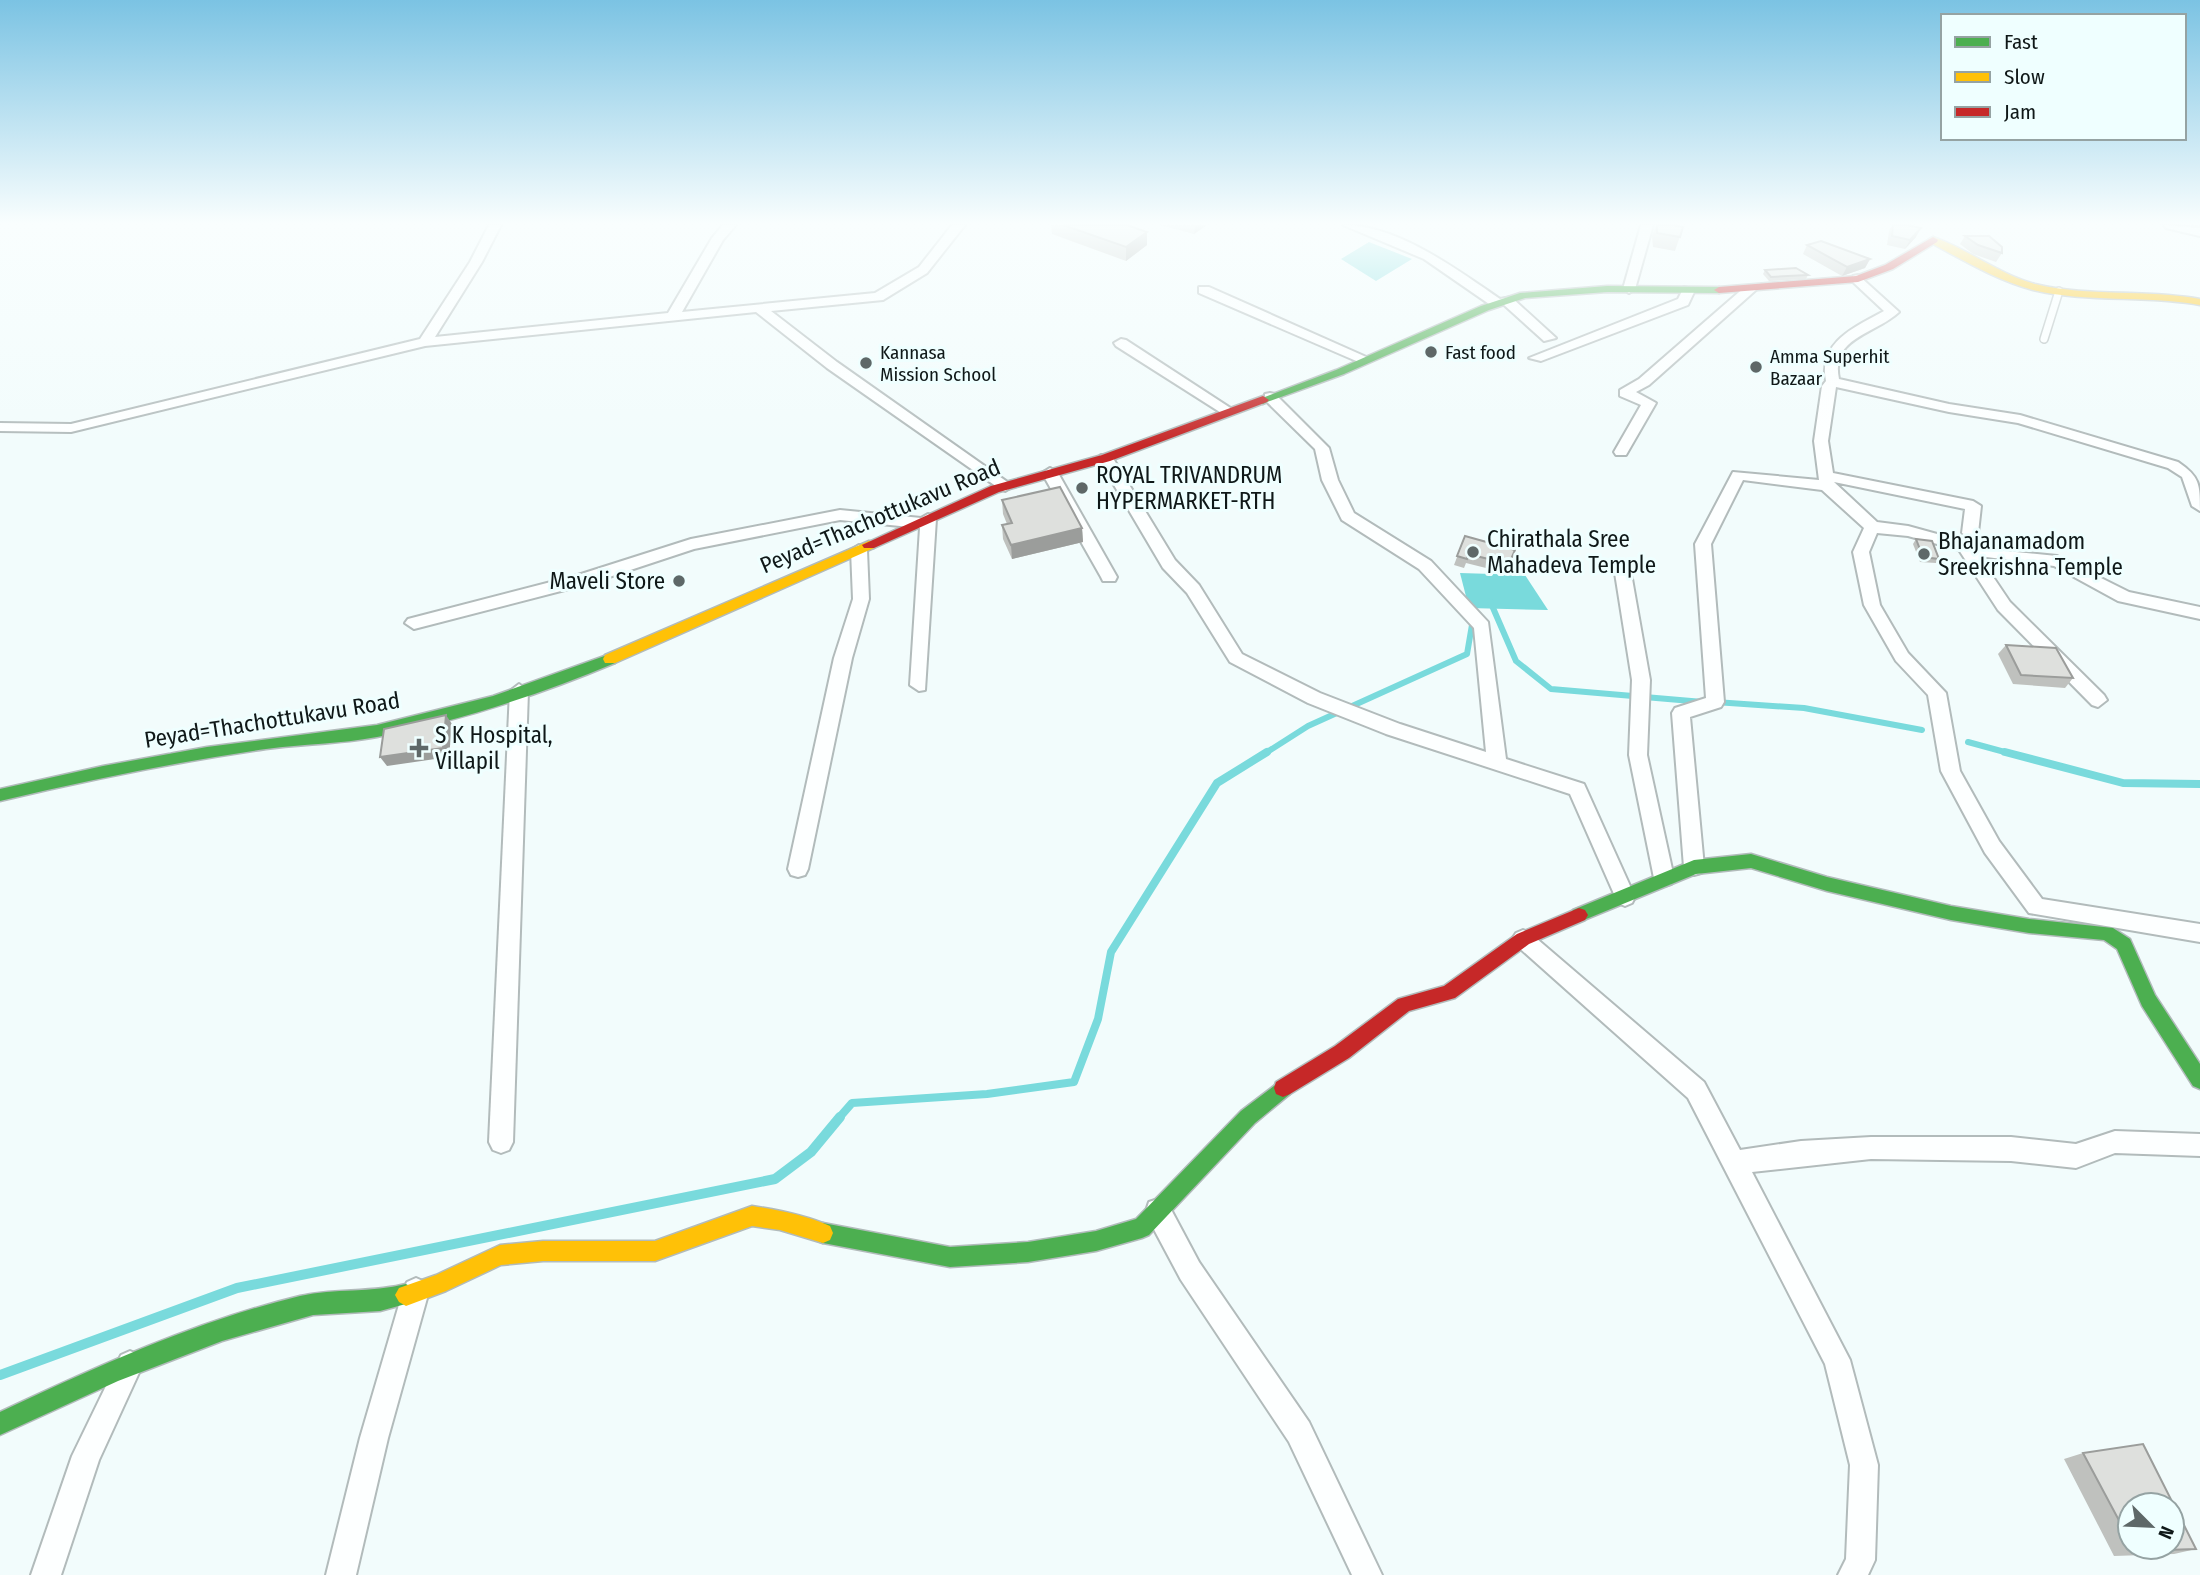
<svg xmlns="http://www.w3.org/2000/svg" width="2200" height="1575" font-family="'Fira Sans Condensed',sans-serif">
<rect width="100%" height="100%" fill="#f2fcfc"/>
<!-- water -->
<g fill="#79dadc">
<path d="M1369 242 1412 259 1376 281 1341 259Z"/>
<path d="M1460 573 1525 575 1548 610 1469 608Z"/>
</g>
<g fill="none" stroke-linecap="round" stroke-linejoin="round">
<!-- stream-far2 -->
<g stroke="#79dadc" stroke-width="6">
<path d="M1490 601 1516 661 1551 689 1703 702"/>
<path d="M1715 702 1804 708 1922 730"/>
<path d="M1968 742 2012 754"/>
<path d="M1264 754 1308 726 1467 654 1473 619"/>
</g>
<!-- stream-far1 -->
<g stroke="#79dadc" stroke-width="8">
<path d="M2005 752 2123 783 2200 784"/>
<path d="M838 1119 852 1103 987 1094 1074 1082 1098 1019 1111 952 1217 783 1267 752"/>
</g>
<!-- stream -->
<path stroke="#79dadc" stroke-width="10" d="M0 1375 237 1288 775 1179 811 1152 840 1117"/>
<defs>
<path id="lane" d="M2044 339 2059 291"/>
<g id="street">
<path d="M489 225H501L482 262 435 337 668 313 712 238 723 225H736L723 240 682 312 875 293 919 267 952 225H965L927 273 883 300 771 311 837 362 1013 486 1005 491 1000 489 827 368 756 312 425 346 71 432 0 431V423L71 424 420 339 470 262Z"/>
<path d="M1343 225C1398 225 1456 269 1500 299L1511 297 1556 338 1544 341 1503 304 1492 306 1424 259Z"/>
<path d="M1641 225H1653L1635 289 1629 293 1623 289Z"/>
<path d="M2164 225 2200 228V236L2166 228Z"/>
<path d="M1858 275 1899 312C1876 334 1830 337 1839 379L1949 404 2020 415 2178 462C2200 477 2200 484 2200 511L2192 506 2182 477 2168 468 2018 423 1949 412 1836 387 1828 441 1833 473 1973 501 1981 506 1978 533 1970 538 1962 533 1965 509 1834 482 1877 522 1908 526 1995 550 2057 556 2129 592 2200 607V619L2118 601 2054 566 1979 556 2010 602 2104 695 2107 700 2098 707 2092 705 1998 610 1959 550 1908 536 1877 533 1869 552 1880 605 1908 653 1946 693 1960 771 1999 841 2042 899 2200 924V942L2029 913 1985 853 1941 771 1928 695 1896 661 1864 605 1853 552 1864 528 1822 490 1743 480 1711 544 1724 702 1721 707 1690 717 1704 867 1701 873 1694 875 1687 873 1684 867 1672 713 1675 708 1706 698 1695 544 1733 472 1819 480 1814 441 1822 386 1826 381C1818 342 1855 327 1884 311L1853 282V276Z"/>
<path d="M1746 286 1757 289 1649 385 1636 392 1656 403 1626 455H1616L1614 452 1641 405 1620 396V390L1639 379Z"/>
<path d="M1199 287H1209L1373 360 1361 363 1199 293Z"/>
<path d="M1684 287 1695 290 1688 305 1541 361 1529 358 1678 299Z"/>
<path d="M1121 339 1126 340 1235 411 1233 414H1223L1116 346 1114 343Z"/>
<path d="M1270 393 1275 394 1329 448 1338 480 1354 513 1431 561 1488 622 1506 759 1584 784 1635 897 1632 903 1625 906 1618 903 1570 794 1386 734 1308 703 1230 662 1187 593 1163 568 1098 458 1101 455H1111L1175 560 1199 585 1242 654 1320 693 1400 724 1486 752 1474 628 1419 569 1342 520 1322 480 1315 449 1265 400V394Z"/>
<path d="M1050 468 1058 473 1117 577 1115 581H1103L1101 577 1042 473Z"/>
<path d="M840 510 921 518 928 514 936 519 925 690 919 691 910 685 920 528 840 520 694 549 588 584 414 629 405 623 408 619 578 575 691 539Z"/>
<path d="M859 545 867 550 869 599 852 658 808 869 805 875 798 877 791 875 788 869 834 658 853 599 851 550Z"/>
<path d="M1623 567 1631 573 1650 680 1647 755 1674 878 1671 884 1664 886 1657 884 1654 878 1629 755 1632 680 1615 573Z"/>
<path d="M519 684 528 691 513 1142 509 1150 501 1153 493 1150 489 1142 510 691Z"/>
<path d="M1523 930 1530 933 1704 1082 1740 1150 1801 1141 1871 1137H2011L2076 1144 2115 1131 2200 1134V1156L2115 1153 2076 1168 2011 1161 1871 1159 1752 1172 1850 1360 1878 1465 1875 1560 1868 1575H1838L1846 1559 1850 1465 1825 1364 1688 1098 1516 945 1512 939 1516 933Z"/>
<path d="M1158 1199 1167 1202 1199 1262 1309 1422 1382 1575H1352L1289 1442 1181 1280 1149 1220 1146 1211 1149 1202Z"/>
<path d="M416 1278 425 1282 429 1291 388 1438 356 1575H326L360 1438 403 1291 407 1282Z"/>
<path d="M130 1351 139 1355 143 1364 99 1460 61 1575H31L72 1456 121 1355Z"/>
</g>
<g id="fast">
<path d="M1607 286 1719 287 1724 290 1719 293 1607 292 1525 298 1489 310 1344 374 1267 402 1263 404 1257 400 1336 370 1481 306 1520 293Z"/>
<path d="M610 654 617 659 615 663C539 695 458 721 377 737 340 744 303 744 266 749 176 762 88 780 0 801V789L103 766 207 747 377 725 493 696Z"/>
<path d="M1751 854 1827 877 1951 906 2029 919 2113 928 2130 939 2155 995 2200 1064V1089L2193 1086 2142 1006 2117 949 2104 940 2029 933 1951 920 1827 891 1751 868 1696 874 1579 922 1573 920 1570 915 1573 910 1694 860Z"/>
<path d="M1283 1079 1290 1082 1292 1088 1290 1094 1255 1123 1149 1235 1142 1238 1096 1251 1028 1262 950 1267 823 1243 816 1240 813 1233 816 1226 823 1223 950 1247 1028 1242 1096 1231 1136 1219 1241 1111Z"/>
<path d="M406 1284 413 1288 417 1295 413 1302 380 1311 313 1315 222 1341 118 1381 0 1435V1412C96 1367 196 1321 300 1296 335 1288 371 1293 406 1284Z"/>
</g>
<g id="slow">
<path d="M1933 237C1968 249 1998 274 2035 284 2088 297 2146 289 2200 299V305C2145 295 2087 303 2033 290 1996 280 1963 260 1929 242L1928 240Z"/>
<path d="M869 541 874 542V548L615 663H605L603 659 605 655Z"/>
<path d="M752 1206C779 1210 805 1215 830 1226L833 1233 830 1240 823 1243 780 1230 752 1226 655 1261H543L501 1265 446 1291 406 1306 399 1302 395 1295 399 1288 436 1275 500 1245 543 1241H655Z"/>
</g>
<g id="jam">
<path d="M1933 237 1938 240 1937 242 1893 269 1858 282 1719 293 1714 290 1719 287 1856 276 1885 265Z"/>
<path d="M1263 396 1269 400 1267 402 1110 461 999 492 874 548H864L862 545 991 486 1102 455Z"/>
<path d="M1579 908 1585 910 1588 915 1585 920 1529 944 1455 998 1409 1011 1349 1058 1290 1094 1283 1097 1276 1094 1274 1088 1276 1082 1335 1046 1398 999 1444 986 1517 934Z"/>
</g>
</defs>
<!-- lane casing -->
<use href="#lane" stroke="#b2bbbb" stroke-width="10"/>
<!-- street casing -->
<use href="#street" stroke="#b2bbbb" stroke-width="4"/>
<!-- fast casing -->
<use href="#fast" stroke="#b2bbbb" stroke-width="3"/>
<!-- slow casing -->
<use href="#slow" stroke="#b2bbbb" stroke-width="3"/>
<!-- jam casing -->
<use href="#jam" stroke="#b2bbbb" stroke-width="3"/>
<!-- lane -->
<use href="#lane" stroke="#fdffff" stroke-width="7"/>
<!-- street -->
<use href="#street" fill="#fdffff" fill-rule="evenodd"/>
<!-- fast -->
<use href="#fast" fill="#4caf50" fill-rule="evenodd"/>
<!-- slow -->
<use href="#slow" fill="#ffc107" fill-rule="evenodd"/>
<!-- jam -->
<use href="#jam" fill="#c62828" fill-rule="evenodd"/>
</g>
<!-- wall -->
<g fill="#bfc1be" fill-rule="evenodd">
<path d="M1051 225H1127L1147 232V245L1126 261 1052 234Z"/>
<path d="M1160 225H1207L1194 234Z"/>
<path d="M1656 225H1672L1683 227 1675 251 1653 247 1652 236Z"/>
<path d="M1892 225H1907L1916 237 1905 249 1887 245 1889 231Z"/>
<path d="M2188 225H2200V228L2188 227Z"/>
<path d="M1965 236 2002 253 1996 262 1973 254 1960 244Z"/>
<path d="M1807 245 1870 259 1865 268 1842 276 1803 254Z"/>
<path d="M1765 270 1808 275 1806 279 1769 281 1763 274Z"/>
<path d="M1002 500 1082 528 1083 542 1012 559 1003 539 1002 525 1007 524 1003 514Z"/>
<path d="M1465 536 1515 550 1506 573 1466 563 1464 568 1454 565Z"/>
<path d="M1916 539 1939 559 1936 563 1920 562 1913 544Z"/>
<path d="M2006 645 2073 678 2065 688 2013 684 1998 654Z"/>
<path d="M2083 1453 2196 1549 2174 1554 2114 1556 2064 1459ZM2130 1505 2172 1547H2130Z"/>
</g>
<!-- shaded-wall -->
<g fill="#9b9d9b">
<path d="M1195 225H1207L1194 234Z"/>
<path d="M1921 228 1916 237 1905 249 1910 240Z"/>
<path d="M1147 232V245L1126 261V247Z"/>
<path d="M1870 259 1865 268 1842 276 1847 267Z"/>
<path d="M1082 528 1083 542 1012 559 1011 545Z"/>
<path d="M446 715 452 724 449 757 387 766 380 757Z"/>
</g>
<!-- building -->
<g fill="#dee0dd" stroke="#9b9d9b" stroke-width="2">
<path d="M1063 225H1127L1147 232 1126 247Z"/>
<path d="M1657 225H1672L1683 227 1680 237 1657 233Z"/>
<path d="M1893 225H1907L1921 228 1910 240 1892 236Z"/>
<path d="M1965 236H1989L2002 247V253L1978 245Z"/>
<path d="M1821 241 1870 259 1847 267 1807 245Z"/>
<path d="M1796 268 1808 275 1771 277 1765 270Z"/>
<path d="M1060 487 1082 528 1011 545 1002 525 1012 523 1002 500Z"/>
<path d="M1465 536 1515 550 1509 564 1468 554 1467 559 1457 556Z"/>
<path d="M1916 539 1932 541 1939 559 1923 557Z"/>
<path d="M2006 645 2056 648 2073 678 2021 675Z"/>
<path d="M446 715 443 748 380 757 384 729Z"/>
<path d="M2143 1444 2196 1549 2135 1551 2133 1547H2172V1505H2130V1541L2083 1453Z"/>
</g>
<!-- sky -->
<linearGradient id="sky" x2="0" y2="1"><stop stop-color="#7bc3e3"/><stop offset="0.5" stop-color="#f9fefe"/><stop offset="1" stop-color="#f9fefe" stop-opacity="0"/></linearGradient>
<rect width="2200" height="446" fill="url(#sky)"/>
<!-- markers -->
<g fill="#5e6868" stroke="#efffff" stroke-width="2.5">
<circle cx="1431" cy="352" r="7"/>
<circle cx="866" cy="363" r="7"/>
<circle cx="1756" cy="367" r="7"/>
<circle cx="1082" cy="488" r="7"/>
<circle cx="1473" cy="552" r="7"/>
<circle cx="1924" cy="554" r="7"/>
<circle cx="679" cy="581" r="7"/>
<path d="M415.5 737.5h7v7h7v7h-7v7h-7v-7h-7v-7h7z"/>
</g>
<g text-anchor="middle" stroke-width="6" stroke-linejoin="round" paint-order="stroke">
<!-- far-poi labels -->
<g font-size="19" fill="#0f1818" stroke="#efffff" text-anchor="start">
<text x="880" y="359">Kannasa<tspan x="880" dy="22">Mission School</tspan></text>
<text x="1445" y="359">Fast food</text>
<text x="1770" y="363">Amma Superhit<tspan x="1770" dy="22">Bazaar</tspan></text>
</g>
<!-- poi labels -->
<g font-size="23" fill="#0f1818" stroke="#efffff" text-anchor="start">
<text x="1096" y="483">ROYAL TRIVANDRUM<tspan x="1096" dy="26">HYPERMARKET-RTH</tspan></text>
<text x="1487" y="547">Chirathala Sree<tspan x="1487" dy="26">Mahadeva Temple</tspan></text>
<text x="1938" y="549">Bhajanamadom<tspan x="1938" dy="26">Sreekrishna Temple</tspan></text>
<text x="665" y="589" text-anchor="end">Maveli Store</text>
<text x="435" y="743">S K Hospital,<tspan x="435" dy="26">Villapil</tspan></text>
</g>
<!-- street labels -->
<g font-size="23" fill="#0f1818" stroke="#efffff">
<text transform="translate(880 516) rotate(-23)" y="8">Peyad=Thachottukavu Road</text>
<text transform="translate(272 720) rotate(-9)" y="8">Peyad=Thachottukavu Road</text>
</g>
</g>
<!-- legend -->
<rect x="1941" y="14" width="245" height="126" fill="#efffff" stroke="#95a3a3" stroke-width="2"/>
<rect x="1955" y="37" width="35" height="10" fill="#4caf50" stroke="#95a3a3" stroke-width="2"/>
<text x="2004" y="49" font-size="21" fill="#0f1818">Fast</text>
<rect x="1955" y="72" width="35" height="10" fill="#ffc107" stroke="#95a3a3" stroke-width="2"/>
<text x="2004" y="84" font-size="21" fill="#0f1818">Slow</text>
<rect x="1955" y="107" width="35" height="10" fill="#c62828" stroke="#95a3a3" stroke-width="2"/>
<text x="2004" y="119" font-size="21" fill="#0f1818">Jam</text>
<!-- north arrow -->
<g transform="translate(2151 1526) rotate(114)"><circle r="33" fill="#efffff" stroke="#95a3a3" stroke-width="2"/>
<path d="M0-5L12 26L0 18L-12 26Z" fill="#5e6868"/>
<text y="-10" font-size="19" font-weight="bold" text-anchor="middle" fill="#0f1818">N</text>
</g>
</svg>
